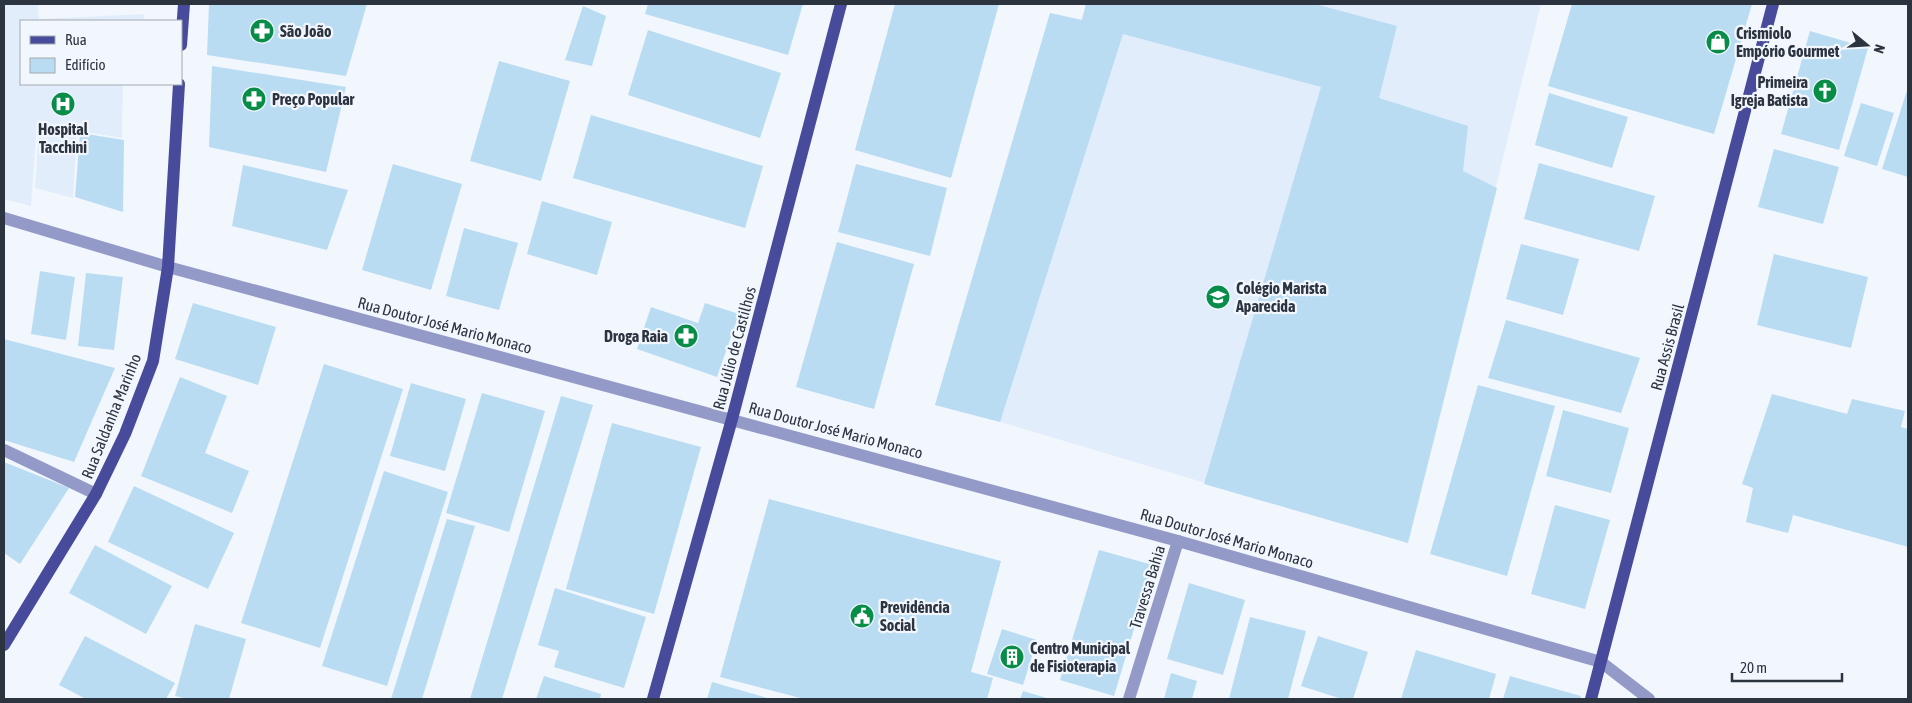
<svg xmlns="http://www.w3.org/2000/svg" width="1912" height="703" font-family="'Asap Condensed',sans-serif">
<rect width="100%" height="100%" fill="#f2f7fd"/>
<!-- built -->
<g fill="#e2edfc">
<path d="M4 4H38L39 19 144 14V21H21V84H123L122 138 37 124 31 206 4 199Z"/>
<path d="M1086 4H1541L1408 543 1000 422 935 405 1050 13 1081 20Z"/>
<path d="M39 126 77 132 73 198 35 188Z"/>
</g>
<!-- building -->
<g fill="#b9dcf3">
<path d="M209 4H367L346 76 207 55Z"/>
<path d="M648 4H803L788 55 645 14Z"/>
<path d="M895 4H999L951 178 855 150Z"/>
<path d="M1086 4H1315L1397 26 1379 98 1468 126 1463 171 1497 188 1408 543 1204 484 1321 87 1123 34 1000 422 935 405 1050 13 1082 20Z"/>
<path d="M1572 4H1752L1714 134 1548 86Z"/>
<path d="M583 6 606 16 592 66 565 60Z"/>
<path d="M648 30 781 73 760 138 628 95Z"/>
<path d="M1810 31 1868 48 1839 150 1781 134Z"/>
<path d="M499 61 570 81 541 181 470 161Z"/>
<path d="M212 66 346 87 326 172 209 147Z"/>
<path d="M1908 87V177L1882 169Z"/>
<path d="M1549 93 1628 117 1612 168 1535 145Z"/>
<path d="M1861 103 1894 113 1877 166 1844 156Z"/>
<path d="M591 115 763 166 745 228 573 178Z"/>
<path d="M80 133 124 140 123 212 75 197Z"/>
<path d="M1774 149 1839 167 1823 224 1758 207Z"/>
<path d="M1539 163 1655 196 1639 251 1524 219Z"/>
<path d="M393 164 462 184 431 290 362 270Z"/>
<path d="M856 164 947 188 930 256 838 232Z"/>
<path d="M243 165 348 190 327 250 232 226Z"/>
<path d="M542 201 612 222 597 275 527 254Z"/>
<path d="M464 228 518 243 499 310 446 296Z"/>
<path d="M837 242 914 264 874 409 796 387Z"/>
<path d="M1521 244 1579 259 1563 315 1506 299Z"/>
<path d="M1774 254 1868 277 1851 348 1757 325Z"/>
<path d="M40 271 75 277 66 340 31 334Z"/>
<path d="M86 273 123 277 114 350 78 346Z"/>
<path d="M193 303 276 327 258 385 175 359Z"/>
<path d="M705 303 739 314 717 377 637 349 651 307 698 323Z"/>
<path d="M1506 320 1640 358 1621 413 1488 378Z"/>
<path d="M4 339 115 368 74 462 4 440Z"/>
<path d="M324 364 403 389 320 648 241 623Z"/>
<path d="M180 377 227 396 205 453 249 471 232 513 141 476Z"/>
<path d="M411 383 466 399 445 471 390 456Z"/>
<path d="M1478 385 1555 406 1507 576 1430 554Z"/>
<path d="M482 393 545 411 509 532 446 513Z"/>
<path d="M1772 394 1847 414 1852 399 1905 411 1901 427 1908 429V547L1793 515 1788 533 1746 522 1753 488 1742 484Z"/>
<path d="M561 396 593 405 502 699H470Z"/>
<path d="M1563 410 1629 428 1611 493 1546 476Z"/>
<path d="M612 423 701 447 654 614 566 589Z"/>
<path d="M4 462 69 488 20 564 4 553Z"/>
<path d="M384 471 448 492 387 686 322 666Z"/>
<path d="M134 486 234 533 208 589 108 542Z"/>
<path d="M769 499 1001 561 971 672 993 678 987 699H804L720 677Z"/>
<path d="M1555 505 1610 520 1585 609 1531 594Z"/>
<path d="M447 519 475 526 422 699H391Z"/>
<path d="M95 545 172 586 146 634 69 593Z"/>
<path d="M1099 550 1153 565 1114 696 1060 680Z"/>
<path d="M1189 583 1245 600 1223 675 1167 659Z"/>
<path d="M555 588 646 617 624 688 554 667 559 651 538 645Z"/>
<path d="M1250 617 1306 631 1288 699H1229Z"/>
<path d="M195 624 246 639 229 699H188L175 696Z"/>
<path d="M1002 629 1037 640 1023 685 987 674Z"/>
<path d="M85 636 175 683 166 699H86L59 685Z"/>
<path d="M1318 636 1368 652 1353 699H1342L1301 686Z"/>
<path d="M1416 650 1496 674 1489 699H1401Z"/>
<path d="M1171 673 1197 681 1192 699H1164Z"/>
<path d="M544 676 601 694 600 699H536Z"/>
<path d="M1510 676 1581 696 1580 699H1503Z"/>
<path d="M712 682 771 699H707Z"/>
<path d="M1023 691 1050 699H1020Z"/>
</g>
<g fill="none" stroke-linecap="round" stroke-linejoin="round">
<!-- minor -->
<g stroke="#949ac8" stroke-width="12">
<path d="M4 218 168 267 1178 541 1601 662 1649 699"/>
<path d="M4 450 96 494"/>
<path d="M1129 699 1178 541"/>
</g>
<!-- major -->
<g stroke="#484b9b" stroke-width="12">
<path d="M181 45 184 4"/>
<path d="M4 645 96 494 125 434 153 361 168 267 179 84"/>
<path d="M653 699 732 419 841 4"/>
<path d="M1591 699 1773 4"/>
</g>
</g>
<!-- icons -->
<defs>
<symbol id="pharmacy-disc" viewBox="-11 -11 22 22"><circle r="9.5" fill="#088d49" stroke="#f2f7fd"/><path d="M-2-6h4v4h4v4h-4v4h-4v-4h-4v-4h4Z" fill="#fff"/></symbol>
<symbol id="shop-disc" viewBox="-11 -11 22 22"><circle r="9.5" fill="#088d49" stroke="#f2f7fd"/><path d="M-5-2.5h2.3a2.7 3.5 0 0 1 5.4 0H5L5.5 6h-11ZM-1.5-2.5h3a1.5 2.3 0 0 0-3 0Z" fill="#fff"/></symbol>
<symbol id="church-disc" viewBox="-11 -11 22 22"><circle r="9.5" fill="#088d49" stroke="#f2f7fd"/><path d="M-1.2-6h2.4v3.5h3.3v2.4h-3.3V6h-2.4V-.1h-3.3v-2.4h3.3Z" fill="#fff"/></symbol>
<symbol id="hospital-disc" viewBox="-11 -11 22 22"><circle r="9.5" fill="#088d49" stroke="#f2f7fd"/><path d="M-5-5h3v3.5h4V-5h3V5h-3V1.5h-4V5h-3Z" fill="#fff"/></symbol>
<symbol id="school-disc" viewBox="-11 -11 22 22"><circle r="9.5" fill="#088d49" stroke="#f2f7fd"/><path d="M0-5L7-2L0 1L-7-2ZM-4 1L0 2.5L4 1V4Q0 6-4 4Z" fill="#fff"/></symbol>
<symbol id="civic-disc" viewBox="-11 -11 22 22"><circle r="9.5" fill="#088d49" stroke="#f2f7fd"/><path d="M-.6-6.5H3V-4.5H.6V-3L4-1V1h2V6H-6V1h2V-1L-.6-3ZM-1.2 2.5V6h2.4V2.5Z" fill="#fff"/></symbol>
<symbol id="building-disc" viewBox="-11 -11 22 22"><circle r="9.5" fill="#088d49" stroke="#f2f7fd"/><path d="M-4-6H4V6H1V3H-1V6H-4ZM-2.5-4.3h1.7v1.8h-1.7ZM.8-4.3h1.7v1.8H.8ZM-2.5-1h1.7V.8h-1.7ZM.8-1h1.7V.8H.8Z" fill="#fff"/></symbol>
</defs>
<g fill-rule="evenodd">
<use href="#pharmacy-disc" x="248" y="17" width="28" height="28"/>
<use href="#shop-disc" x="1704" y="28" width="28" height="28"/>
<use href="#church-disc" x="1811" y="77" width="28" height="28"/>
<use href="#pharmacy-disc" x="240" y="85" width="28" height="28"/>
<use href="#hospital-disc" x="49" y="90" width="28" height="28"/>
<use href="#school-disc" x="1204" y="283" width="28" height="28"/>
<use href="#pharmacy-disc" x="672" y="322" width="28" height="28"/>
<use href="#civic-disc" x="848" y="602" width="28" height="28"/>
<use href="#building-disc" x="998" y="643" width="28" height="28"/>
</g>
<g text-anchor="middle" stroke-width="4.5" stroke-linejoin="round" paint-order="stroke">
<!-- poi labels -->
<g font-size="16" font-weight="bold" fill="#2c3440" stroke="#f2f7fd" text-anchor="start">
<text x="280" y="37">São João</text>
<text x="1736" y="39">Crismiolo<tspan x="1736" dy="18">Empório Gourmet</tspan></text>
<text x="1808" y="88" text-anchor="end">Primeira<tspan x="1808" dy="18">Igreja Batista</tspan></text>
<text x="272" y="105">Preço Popular</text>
<text x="63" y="135" text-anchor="middle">Hospital<tspan x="63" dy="18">Tacchini</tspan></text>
<text x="1236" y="294">Colégio Marista<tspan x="1236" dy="18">Aparecida</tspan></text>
<text x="668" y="342" text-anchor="end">Droga Raia</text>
<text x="880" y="613">Previdência<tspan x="880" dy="18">Social</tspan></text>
<text x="1030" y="654">Centro Municipal<tspan x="1030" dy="18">de Fisioterapia</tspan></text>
</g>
<!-- street labels -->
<g font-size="16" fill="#2c3440" stroke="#f2f7fd">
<text transform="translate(445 325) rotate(15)" y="6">Rua Doutor José Mario Monaco</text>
<text transform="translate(1667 347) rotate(-75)" y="6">Rua Assis Brasil</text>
<text transform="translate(734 348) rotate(-75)" y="6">Rua Júlio de Castilhos</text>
<text transform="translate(111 416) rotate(-68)" y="6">Rua Saldanha Marinho</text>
<text transform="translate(836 430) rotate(15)" y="6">Rua Doutor José Mario Monaco</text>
<text transform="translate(1227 538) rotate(16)" y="6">Rua Doutor José Mario Monaco</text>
<text transform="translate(1147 587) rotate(-73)" y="6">Travessa Bahia</text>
</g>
</g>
<!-- border -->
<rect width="1912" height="703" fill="none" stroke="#2c3440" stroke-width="10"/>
<!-- legend -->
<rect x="20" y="20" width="162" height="65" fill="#f2f7fd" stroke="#a3a9b1"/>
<rect x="30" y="36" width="25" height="8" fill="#484b9b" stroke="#a3a9b1"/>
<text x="65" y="45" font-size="15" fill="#2c3440">Rua</text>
<rect x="30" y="58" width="25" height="15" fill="#b9dcf3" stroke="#a3a9b1"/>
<text x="65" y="70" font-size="15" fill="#2c3440">Edifício</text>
<!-- north arrow -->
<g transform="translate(1867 45) rotate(108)" stroke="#f2f7fd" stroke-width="4" paint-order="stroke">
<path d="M0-4L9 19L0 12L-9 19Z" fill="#2c3440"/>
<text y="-8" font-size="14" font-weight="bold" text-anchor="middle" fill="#2c3440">N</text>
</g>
<!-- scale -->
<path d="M1732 673v8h110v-8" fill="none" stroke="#2c3440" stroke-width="2.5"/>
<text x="1740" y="673" font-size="15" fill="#2c3440" stroke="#f2f7fd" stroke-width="4" paint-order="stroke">20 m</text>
</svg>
